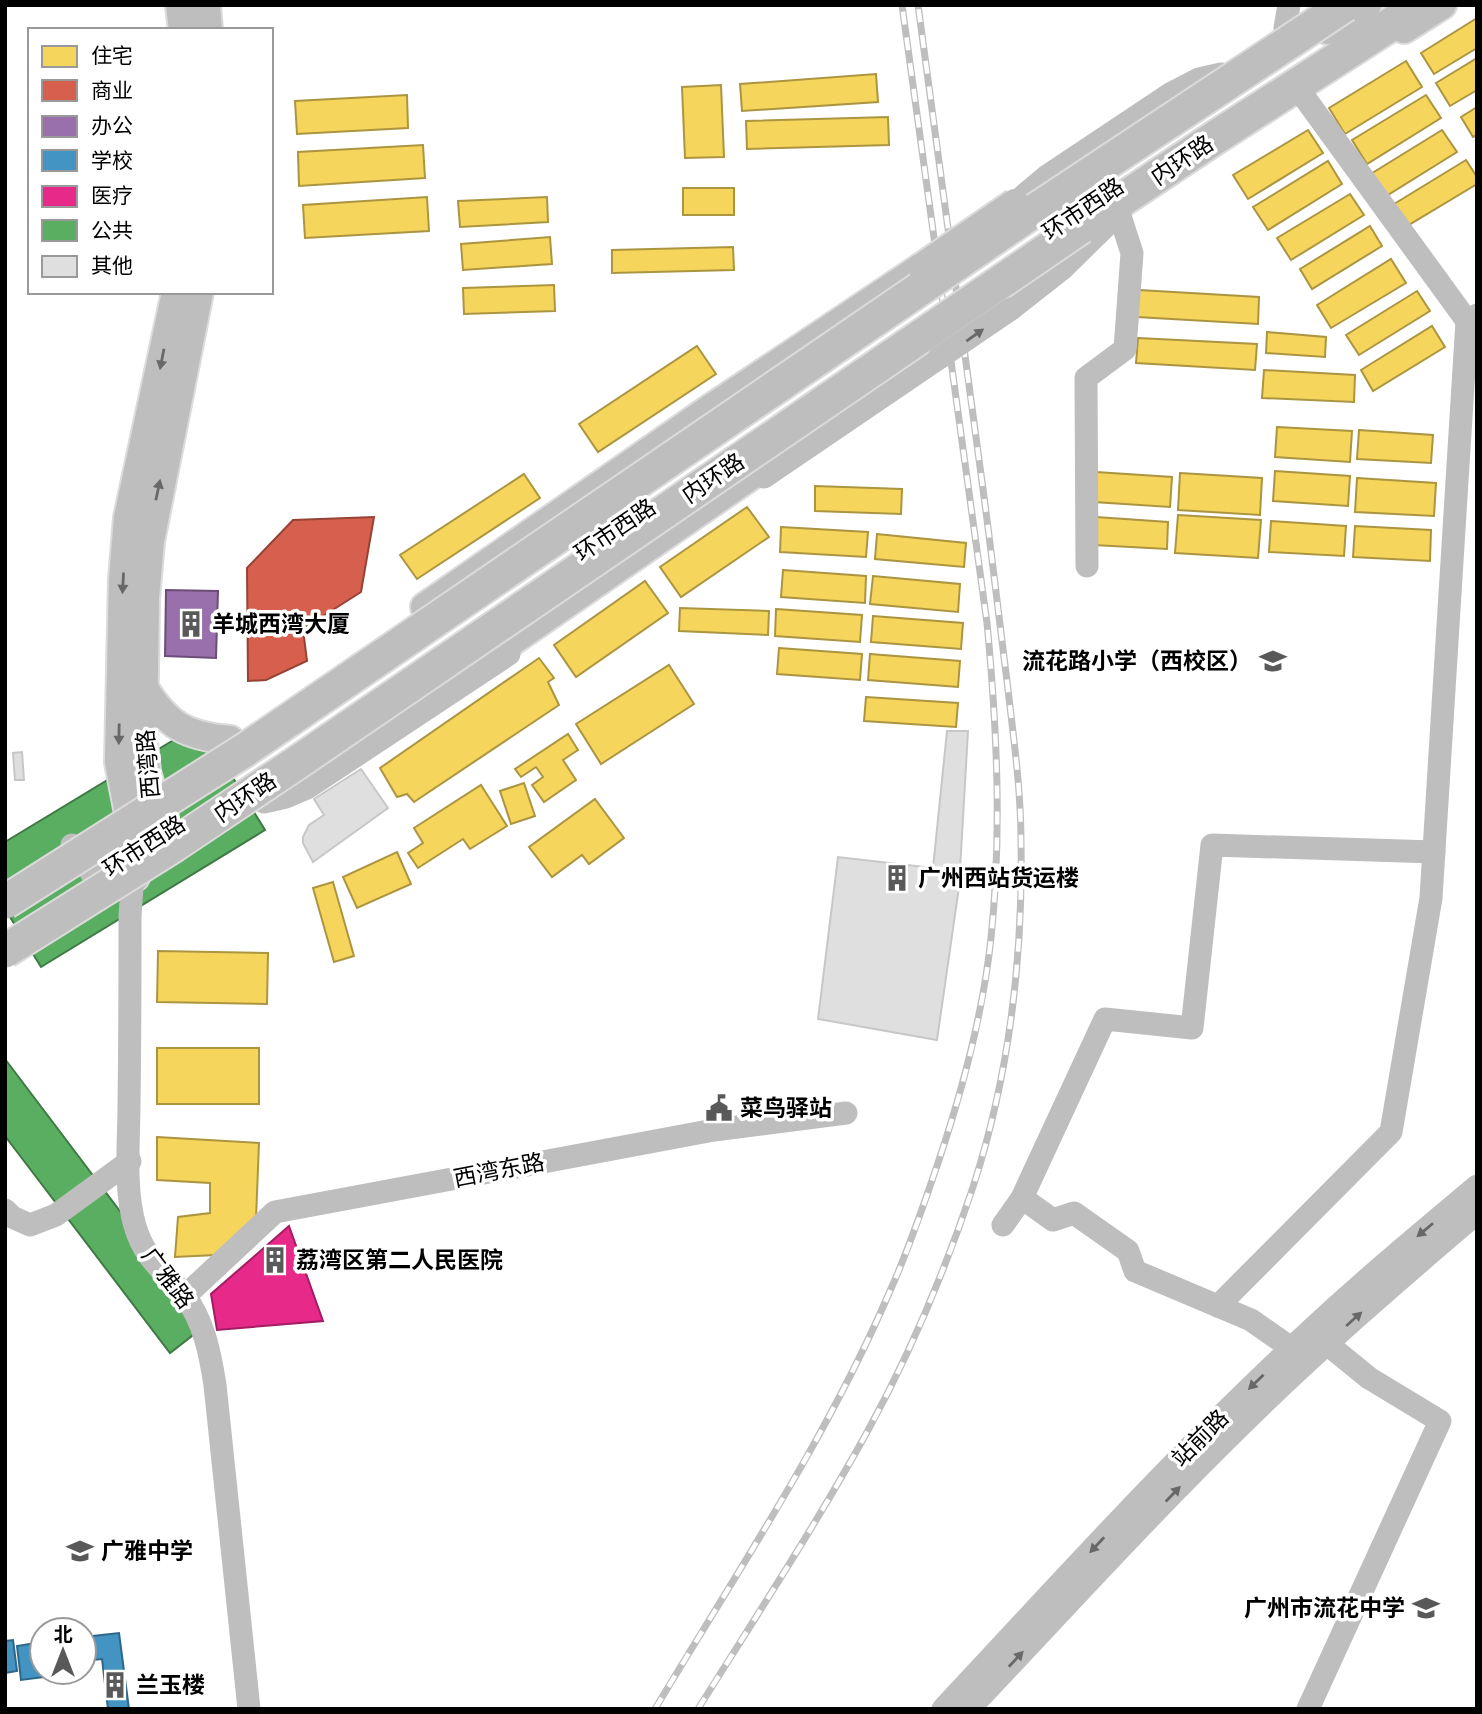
<svg xmlns="http://www.w3.org/2000/svg" width="1482" height="1714" font-family="'Nunito Sans','Noto Sans SC',sans-serif">
<rect width="100%" height="100%" fill="#fff"/>
<!-- homes -->
<g fill="#f6d55c" stroke="#ac9540" stroke-width="2">
<path d="M1477 18V48L1434 74 1421 53Z"/>
<path d="M1477 58V90L1450 106 1436 83Z"/>
<path d="M1406 61 1422 87 1345 134 1329 108Z"/>
<path d="M876 74 878 102 742 111 740 84Z"/>
<path d="M721 85 724 157 685 158 682 87Z"/>
<path d="M407 95 408 128 297 134 295 101Z"/>
<path d="M1426 95 1441 118 1367 164 1352 140Z"/>
<path d="M1477 107V135L1473 137 1461 117Z"/>
<path d="M888 117 889 145 747 149 746 121Z"/>
<path d="M1308 130 1323 153 1248 199 1233 175Z"/>
<path d="M1442 130 1457 152 1383 198 1369 175Z"/>
<path d="M423 145 425 178 299 186 298 152Z"/>
<path d="M1466 160 1477 177V184L1407 226 1394 204Z"/>
<path d="M1328 161 1342 184 1268 230 1253 207Z"/>
<rect x="683" y="188" width="51" height="27"/>
<path d="M1350 194 1364 215 1291 260 1277 238Z"/>
<path d="M427 197 429 231 305 238 303 205Z"/>
<path d="M547 197 548 222 460 227 458 201Z"/>
<path d="M1370 226 1382 246 1312 289 1300 269Z"/>
<path d="M550 237 552 264 463 270 461 244Z"/>
<path d="M733 247 734 270 612 273V250Z"/>
<path d="M1391 259 1406 283 1331 328 1317 305Z"/>
<path d="M554 285 555 311 464 314 463 288Z"/>
<path d="M1139 290 1259 297 1258 324 1137 317Z"/>
<path d="M1417 291 1430 311 1359 355 1346 335Z"/>
<path d="M1432 326 1445 347 1373 391 1361 370Z"/>
<path d="M1267 332 1326 337 1325 357 1266 353Z"/>
<path d="M1138 338 1257 344 1255 370 1136 363Z"/>
<path d="M697 346 716 374 598 452 579 424Z"/>
<path d="M1264 370 1355 375 1354 402 1262 398Z"/>
<path d="M1277 427 1352 431 1350 462 1275 457Z"/>
<path d="M1359 430 1433 435 1431 463 1357 459Z"/>
<path d="M1275 471 1350 476 1348 506 1273 501Z"/>
<path d="M1096 472 1172 477 1170 507 1094 502Z"/>
<path d="M1180 473 1262 478 1260 515 1178 510Z"/>
<path d="M524 474 540 498 417 579 400 555Z"/>
<path d="M1357 478 1436 483 1434 516 1355 512Z"/>
<path d="M815 486 902 489 901 514 815 511Z"/>
<path d="M747 507 769 537 681 597 660 567Z"/>
<path d="M1178 515 1261 520 1258 558 1175 553Z"/>
<path d="M1096 517 1168 522 1167 549 1094 545Z"/>
<path d="M1271 521 1346 526 1344 556 1269 552Z"/>
<path d="M1355 526 1431 530 1430 561 1353 557Z"/>
<path d="M781 527 868 532 866 557 780 552Z"/>
<path d="M877 534 966 543 964 567 875 559Z"/>
<path d="M783 570 866 576 865 603 781 597Z"/>
<path d="M873 576 960 584 958 612 870 604Z"/>
<path d="M645 581 668 613 576 677 554 645Z"/>
<path d="M680 608 769 611 768 635 679 631Z"/>
<path d="M776 609 862 615 860 642 775 636Z"/>
<path d="M873 616 963 623 961 649 871 642Z"/>
<path d="M779 648 862 654 860 680 777 674Z"/>
<path d="M870 654 960 661 958 687 868 680Z"/>
<path d="M539 658 554 678 548 682 559 705 414 802 407 794 397 797 380 768Z"/>
<path d="M669 665 694 704 601 764 576 724Z"/>
<path d="M866 697 958 703 956 727 864 721Z"/>
<path d="M568 734 578 750 563 760 576 780 544 802 532 785 543 777 536 767 521 777 515 769Z"/>
<path d="M524 783 535 816 511 824 500 791Z"/>
<path d="M481 785 507 826 470 849 463 839 418 868 408 853 423 843 414 828Z"/>
<path d="M595 799 624 838 589 864 582 855 552 877 529 847Z"/>
<path d="M397 852 411 884 357 908 343 877Z"/>
<path d="M333 882 354 956 334 962 313 888Z"/>
<path d="M158 951 268 953 267 1004 157 1002Z"/>
<rect x="157" y="1048" width="102" height="56"/>
<path d="M157 1137 259 1143 256 1219 216 1255 175 1257 178 1217 210 1213V1183L157 1180Z"/>
</g>
<!-- shops -->
<path fill="#d6604d" stroke="#964336" stroke-width="2" d="M374 517 361 592 303 629 307 661 266 680 248 681 247 568 293 520Z"/>
<!-- offices -->
<path fill="#9970ab" stroke="#6b4e78" stroke-width="2" d="M166 590 218 591 216 658 165 656Z"/>
<!-- schools -->
<g fill="#4393c3" stroke="#2f6788" stroke-width="2">
<path d="M119 1633 129 1709H108L102 1659 84 1661V1637Z"/>
<path d="M13 1640 17 1671 5 1673V1641Z"/>
<path d="M42 1642V1672H52L53 1676 21 1680 17 1646Z"/>
</g>
<!-- health -->
<path fill="#e7298a" stroke="#a21d61" stroke-width="2" d="M289 1226 323 1321 217 1330 211 1294Z"/>
<!-- public -->
<g fill="#5aae61" stroke="#3f7a44" stroke-width="2">
<path d="M200 724 265 830 41 967 5 909V842Z"/>
<path d="M5 1059 206 1325 170 1353 5 1136Z"/>
</g>
<!-- building -->
<g fill="#dfdfdf" stroke="#c7c7c7" stroke-width="2">
<path d="M947 731H968L959 887 937 1040 818 1019 838 857 933 868Z"/>
<path d="M22 752 24 780H15L13 753Z"/>
<path d="M361 769 388 808 313 862 303 843V837L309 825 324 815 314 799Z"/>
</g>
<g fill="none" stroke-linecap="round" stroke-linejoin="round">
<defs>
<g id="major">
<path d="M180 5 183 30"/>
<path d="M206 5 208 30"/>
<path d="M1404 29 1442 5"/>
<path d="M1328 30 1367 5"/>
<path d="M425 607 707 411 922 267"/>
<path d="M144 688C167 726 187 736 230 740"/>
<path d="M143 839 128 808 119 762 123 579 128 518 176 292"/>
<path d="M135 877 151 824 152 793 146 772 143 743 145 598 150 541 199 292"/>
</g>
<g id="highway">
<path d="M1081 227 1213 139 1421 5"/>
<path d="M486 656 772 458"/>
</g>
</defs>
<!-- major casing -->
<use href="#major" stroke="#dbdbdb" stroke-width="32"/>
<!-- highway casing -->
<use href="#highway" stroke="#dbdbdb" stroke-width="37"/>
<!-- minor -->
<g stroke="#bebebe" stroke-width="23">
<path d="M1285 28 1289 5"/>
<path d="M1302 94 1467 321"/>
<path d="M1015 203 1047 176 1170 94 1199 79 1221 74 1230 85"/>
<path d="M1011 309 1062 269 1119 213 1132 253 1125 349 1086 378 1087 566"/>
<path d="M764 477 939 358"/>
<path d="M264 802 286 797 307 788 509 654"/>
<path d="M72 845 95 878"/>
<path d="M132 887 130 916C130 979 130 1041 129 1104 129 1141 124 1190 135 1226 145 1260 163 1269 184 1295 204 1321 210 1353 215 1385L249 1709"/>
<path d="M1022 1198 1105 1019 1192 1028 1212 845 1434 852"/>
<path d="M5 1210 12 1217 30 1225 56 1215 130 1161"/>
<path d="M1003 1225 1022 1198 1053 1220 1074 1213 1128 1251 1135 1271 1251 1320 1291 1348"/>
<path d="M185 1296 275 1212 714 1130 846 1113"/>
<path d="M1218 1306 1391 1132 1431 898 1467 321 1477 315"/>
<path d="M943 1709C1059 1585 1173 1458 1297 1343 1355 1288 1416 1237 1477 1186"/>
<path d="M969 1709C1059 1614 1147 1517 1240 1426 1316 1351 1396 1282 1477 1213"/>
<path d="M1308 1709 1440 1421 1369 1378 1326 1343"/>
</g>
<!-- major -->
<use href="#major" stroke="#bebebe" stroke-width="28"/>
<!-- highway -->
<use href="#highway" stroke="#bebebe" stroke-width="33"/>
<defs>
<g id="rail">
<path d="M655 1709C737 1572 827 1438 890 1291 909 1249 924 1204 939 1160 963 1088 983 1014 991 938 1002 833 997 729 987 623L902 5"/>
<path d="M698 1709C755 1618 814 1528 866 1434 909 1356 945 1271 973 1187 1009 1076 1023 958 1021 842 1021 788 1013 734 1007 681 998 610 990 539 980 467 959 313 939 159 918 5"/>
</g>
</defs>
<!-- rail casing -->
<use href="#rail" stroke="#bebebe" stroke-width="7"/>
<!-- rail -->
<use href="#rail" stroke="#fff" stroke-width="4.5" stroke-dasharray="13" stroke-linecap="butt"/>
<defs>
<path id="major-bridge" d="M922 267 1015 203"/>
<g id="highway-bridge">
<path d="M5 902 245 750 1028 215 1345 5"/>
<path d="M5 951 174 845 295 764 1081 227"/>
</g>
</defs>
<!-- major-bridge casing -->
<use href="#major-bridge" stroke="#dbdbdb" stroke-width="32" stroke-linecap="butt"/>
<!-- highway-bridge casing -->
<use href="#highway-bridge" stroke="#dbdbdb" stroke-width="37" stroke-linecap="butt"/>
<!-- minor-bridge -->
<path stroke="#bebebe" stroke-width="23" d="M939 358 1011 309"/>
<!-- major-bridge -->
<use href="#major-bridge" stroke="#bebebe" stroke-width="28"/>
<!-- highway-bridge -->
<use href="#highway-bridge" stroke="#bebebe" stroke-width="33"/>
</g>
<!-- one-way arrows -->
<defs><path id="oneway-solid" d="M-6-.8H1V-3.2L6.5 0L1 3.2V.8H-6Z" transform="scale(1.75)"/></defs>
<g fill="#686868">
<use href="#oneway-solid" transform="translate(975 335) rotate(-35)"/>
<use href="#oneway-solid" transform="translate(162 359) rotate(101)"/>
<use href="#oneway-solid" transform="translate(158 490) rotate(-78)"/>
<use href="#oneway-solid" transform="translate(123 583) rotate(93)"/>
<use href="#oneway-solid" transform="translate(119 734) rotate(91)"/>
<use href="#oneway-solid" transform="translate(1425 1230) rotate(140)"/>
<use href="#oneway-solid" transform="translate(1354 1319) rotate(-42)"/>
<use href="#oneway-solid" transform="translate(1256 1382) rotate(136)"/>
<use href="#oneway-solid" transform="translate(1173 1494) rotate(-46)"/>
<use href="#oneway-solid" transform="translate(1097 1545) rotate(133)"/>
<use href="#oneway-solid" transform="translate(1016 1659) rotate(-47)"/>
</g>
<!-- icons -->
<defs>
<symbol id="building-bare" viewBox="-9 -9 18 18"><path d="M-4-6H4V6H1V3H-1V6H-4ZM-2.5-4.3h1.7v1.8h-1.7ZM.8-4.3h1.7v1.8H.8ZM-2.5-1h1.7V.8h-1.7ZM.8-1h1.7V.8H.8Z" fill="#595959" stroke="#fff" stroke-width="2.5" paint-order="stroke"/></symbol>
<symbol id="school-bare" viewBox="-9 -9 18 18"><path d="M0-5L7-2L0 1L-7-2ZM-4 1L0 2.5L4 1V4Q0 6-4 4Z" fill="#595959" stroke="#fff" stroke-width="2.5" paint-order="stroke"/></symbol>
<symbol id="civic-bare" viewBox="-9 -9 18 18"><path d="M-.6-6.5H3V-4.5H.6V-3L4-1V1h2V6H-6V1h2V-1L-.6-3ZM-1.2 2.5V6h2.4V2.5Z" fill="#595959" stroke="#fff" stroke-width="2.5" paint-order="stroke"/></symbol>
</defs>
<g fill-rule="evenodd">
<use href="#building-bare" x="172" y="605" width="38" height="38"/>
<use href="#school-bare" x="1254" y="642" width="38" height="38"/>
<use href="#building-bare" x="878" y="859" width="38" height="38"/>
<use href="#civic-bare" x="700" y="1089" width="38" height="38"/>
<use href="#building-bare" x="256" y="1241" width="38" height="38"/>
<use href="#school-bare" x="61" y="1532" width="38" height="38"/>
<use href="#school-bare" x="1407" y="1589" width="38" height="38"/>
<use href="#building-bare" x="96" y="1666" width="38" height="38"/>
</g>
<g text-anchor="middle" stroke-width="7" stroke-linejoin="round" paint-order="stroke">
<!-- street labels -->
<g font-size="23" fill="#000" stroke="#fff">
<text transform="translate(1182 160) rotate(-34)" y="8">内环路</text>
<text transform="translate(1083 209) rotate(-34)" y="8">环市西路</text>
<text transform="translate(713 478) rotate(-34)" y="8">内环路</text>
<text transform="translate(615 530) rotate(-34)" y="8">环市西路</text>
<text transform="translate(148 764) rotate(-95)" y="8">西湾路</text>
<text transform="translate(245 797) rotate(-34)" y="8">内环路</text>
<text transform="translate(144 846) rotate(-33)" y="8">环市西路</text>
<text transform="translate(499 1170) rotate(-11)" y="8">西湾东路</text>
<text transform="translate(168 1278) rotate(53)" y="8">广雅路</text>
<text transform="translate(1200 1438) rotate(-45)" y="8">站前路</text>
</g>
<!-- poi labels -->
<g font-size="23" font-weight="bold" fill="#000" stroke="#fff" text-anchor="start">
<text x="212" y="632">羊城西湾大厦</text>
<text x="1252" y="669" text-anchor="end">流花路小学（西校区）</text>
<text x="918" y="886">广州西站货运楼</text>
<text x="740" y="1116">菜鸟驿站</text>
<text x="296" y="1268">荔湾区第二人民医院</text>
<text x="101" y="1559">广雅中学</text>
<text x="1405" y="1616" text-anchor="end">广州市流花中学</text>
<text x="136" y="1693">兰玉楼</text>
</g>
</g>
<!-- border -->
<rect width="1482" height="1714" fill="none" stroke="#000000" stroke-width="14"/>
<!-- legend -->
<rect x="28" y="28" width="245" height="266" fill="#ffffff" stroke="#999999" stroke-width="2"/>
<rect x="42" y="46" width="35" height="21" fill="#f6d55c" stroke="#999999" stroke-width="2"/>
<text x="91" y="63" font-size="21" fill="#000000">住宅</text>
<rect x="42" y="80" width="35" height="21" fill="#d6604d" stroke="#999999" stroke-width="2"/>
<text x="91" y="98" font-size="21" fill="#000000">商业</text>
<rect x="42" y="116" width="35" height="21" fill="#9970ab" stroke="#999999" stroke-width="2"/>
<text x="91" y="133" font-size="21" fill="#000000">办公</text>
<rect x="42" y="150" width="35" height="21" fill="#4393c3" stroke="#999999" stroke-width="2"/>
<text x="91" y="168" font-size="21" fill="#000000">学校</text>
<rect x="42" y="186" width="35" height="21" fill="#e7298a" stroke="#999999" stroke-width="2"/>
<text x="91" y="203" font-size="21" fill="#000000">医疗</text>
<rect x="42" y="220" width="35" height="21" fill="#5aae61" stroke="#999999" stroke-width="2"/>
<text x="91" y="238" font-size="21" fill="#000000">公共</text>
<rect x="42" y="256" width="35" height="21" fill="#dfdfdf" stroke="#999999" stroke-width="2"/>
<text x="91" y="273" font-size="21" fill="#000000">其他</text>
<!-- north arrow -->
<g transform="translate(63 1651)"><circle r="33" fill="#ffffff" stroke="#999999" stroke-width="2"/>
<path d="M0-5L12 26L0 18L-12 26Z" fill="#595959"/>
<text y="-10" font-size="19" font-weight="bold" text-anchor="middle" fill="#000000">北</text>
</g>
</svg>
